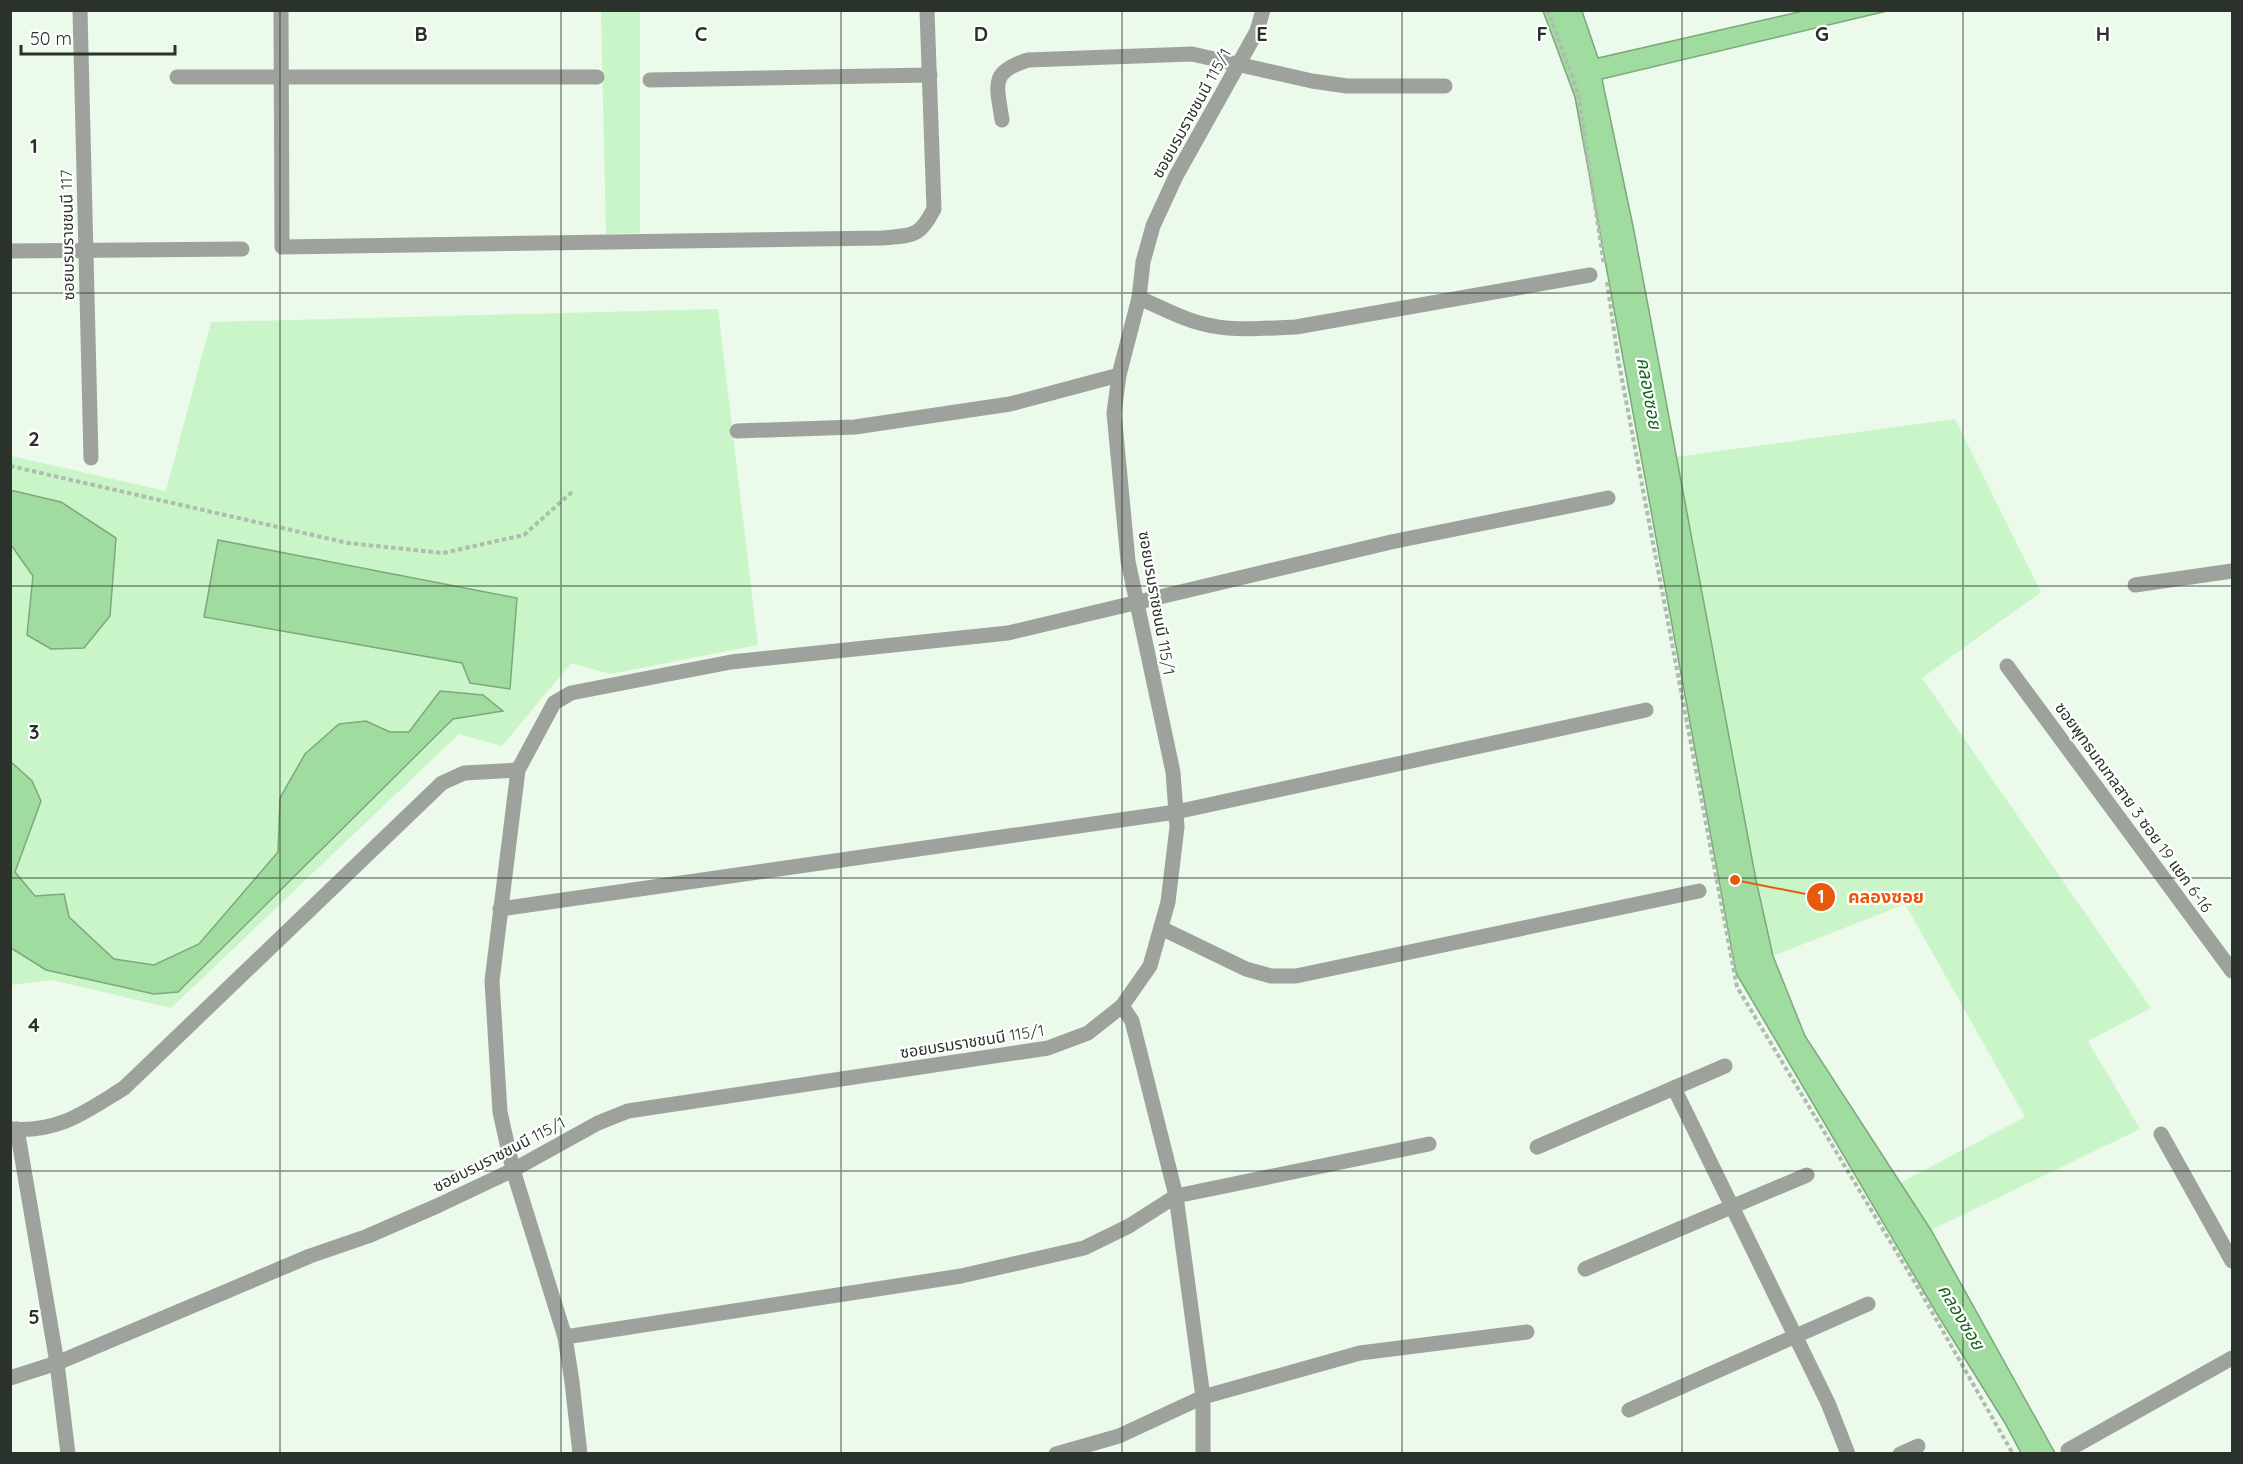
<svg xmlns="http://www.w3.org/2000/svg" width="2243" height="1464" font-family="Quicksand,'Noto Sans Thai',sans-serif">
<rect width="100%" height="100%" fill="#ebfaea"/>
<!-- green -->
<g fill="#c9f5c8" fill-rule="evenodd">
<path d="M601 11H640V233L606 234Z"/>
<path d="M718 309 758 645 611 674 571 663 502 746 459 734 171 1008 52 980 11 985V948L46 970 154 994 178 992 454 719 503 710 440 691 409 732H390L366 721 280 798 278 852 200 944 154 965 114 959 69 917 35 896 15 872 41 801 32 781 11 762 10 545 33 576 27 635 61 502 11 490V456L166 491 211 322ZM218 540 517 598 470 683 462 663Z"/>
<path d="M1955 419 2041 592 1922 678 2151 1008 2088 1041 2140 1129 1931 1230 1900 1183 2025 1117 1905 904 1773 956 1756 880 1676 457Z"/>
</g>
<!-- water -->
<g fill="#a0db9f" stroke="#7da87c" stroke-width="1.5">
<path d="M1543 11H1582L1598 58 1803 11H1887L1602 79 1634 231 1756 880 1773 956 1805 1036 1931 1230 2055 1453H2021L2005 1423 1937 1314 1736 973 1575 97Z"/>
<path d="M10 490 61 502 116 538 110 616 84 648 51 649 27 635 33 576 11 545Z"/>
<path d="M218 540 517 598 510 689 470 683 462 663 204 617Z"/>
<path d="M440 691 483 695 503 711 453 719 178 992 154 994 46 970 11 948V762L32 781 41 801 15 872 35 896 64 894 69 917 114 959 154 965 199 944 278 852 280 798 305 754 339 724 366 721 390 732H409Z"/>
</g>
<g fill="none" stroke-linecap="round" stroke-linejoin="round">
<!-- path -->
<g stroke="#b0bcaf" stroke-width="4" stroke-dasharray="4.5 3" stroke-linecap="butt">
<path d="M1548 10 1578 93 1604 265"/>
<path d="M1607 282 1618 358 1737 987 1920 1291 2013 1454"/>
<path d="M10 466 348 543 443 553 524 535 573 491"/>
</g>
<!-- minor -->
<g stroke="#9da39c" stroke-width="15">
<path d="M80 10 91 458"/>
<path d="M281 10 282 247 882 238C913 235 919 238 934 209L927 10"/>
<path d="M177 77H597"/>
<path d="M650 80 930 75"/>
<path d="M1002 120C997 85 989 72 1028 60L1192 54 1312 81 1347 86H1445"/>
<path d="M10 251 242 249"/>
<path d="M1139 298C1163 308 1187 322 1213 326 1239 331 1269 328 1296 327L1590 275"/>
<path d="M737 431 855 427 1010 404 1119 375"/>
<path d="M2135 585 2232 571"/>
<path d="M2007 666 2232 971"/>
<path d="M500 909 1176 812 1646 710"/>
<path d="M1161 928 1246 969 1271 976H1296L1699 891"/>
<path d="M1122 1006 1132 1021 1176 1196 1203 1397V1454"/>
<path d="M1674 1088 1828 1403 1848 1454"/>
<path d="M10 1129C59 1133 85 1112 124 1088L442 783 464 773 518 770"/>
<path d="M17 1129 57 1363 68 1454"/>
<path d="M2161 1134 2232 1261"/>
<path d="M1537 1147 1725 1066"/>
<path d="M1585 1269 1807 1175"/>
<path d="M565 1337 961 1276 1084 1248 1129 1226 1176 1196 1429 1144"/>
<path d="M10 1378 57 1363 310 1256 368 1236 437 1206 513 1170 598 1123 628 1111 1048 1048 1088 1033 1122 1006 1150 966 1168 902 1177 827 1173 772 1128 561 1114 413 1119 375 1139 298 1143 262 1153 226 1176 176 1257 31 1263 10"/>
<path d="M1629 1410 1868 1304"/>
<path d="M2068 1450 2232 1358"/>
<path d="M580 1454 572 1382 565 1337 513 1170 500 1112 492 981 518 770 554 703 571 693 731 662 1008 633 1391 542 1608 498"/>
<path d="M1056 1454 1119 1436 1203 1397 1360 1353 1527 1332"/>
<path d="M1900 1454 1918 1446"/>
</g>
</g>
<!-- grid -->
<path fill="none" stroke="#2b312b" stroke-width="1.5" stroke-opacity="0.55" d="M280 10V1454M561 10V1454M841 10V1454M1122 10V1454M1402 10V1454M1682 10V1454M1963 10V1454M10 293H2232M10 586H2232M10 878H2232M10 1171H2232"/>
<g text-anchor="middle" stroke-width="4.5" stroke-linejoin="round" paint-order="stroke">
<!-- street labels -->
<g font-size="16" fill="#2b312b" stroke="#fff">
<text transform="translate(1191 113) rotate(-61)" y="6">ซอยบรมราชชนนี 115/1</text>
<text transform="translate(67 235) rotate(-91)" y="6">ซอยบรมราชชนนี 117</text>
<text transform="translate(1157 603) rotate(80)" y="6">ซอยบรมราชชนนี 115/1</text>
<text transform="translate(2134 807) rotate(54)" y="6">ซอยพุทธมณฑลสาย 3 ซอย 19 แยก 6-16</text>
<text transform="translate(972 1041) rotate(-9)" y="6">ซอยบรมราชชนนี 115/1</text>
<text transform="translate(499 1154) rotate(-27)" y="6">ซอยบรมราชชนนี 115/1</text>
</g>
<!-- water labels -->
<g font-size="18" font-style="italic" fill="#13661d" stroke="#fff">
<text transform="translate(1649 393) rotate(80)" y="6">คลองซอย</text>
<text transform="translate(1961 1317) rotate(59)" y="6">คลองซอย</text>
</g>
</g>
<g font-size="20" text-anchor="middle" font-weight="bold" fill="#2b312b" stroke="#fff" stroke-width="4.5" stroke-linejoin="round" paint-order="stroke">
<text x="421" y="41">B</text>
<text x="701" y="41">C</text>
<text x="981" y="41">D</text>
<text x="1262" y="41">E</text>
<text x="1542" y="41">F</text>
<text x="1822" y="41">G</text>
<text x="2103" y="41">H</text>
<text x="34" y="153">1</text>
<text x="34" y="446">2</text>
<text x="34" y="739">3</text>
<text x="34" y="1032">4</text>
<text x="34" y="1324">5</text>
</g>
<!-- callouts -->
<path fill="none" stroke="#e8590c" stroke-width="2" d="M1735 880L1821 897"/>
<g fill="#e8590c" stroke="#fff" stroke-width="2">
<circle cx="1735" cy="880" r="6"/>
<circle cx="1821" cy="897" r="15"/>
</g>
<g font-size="18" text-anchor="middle" font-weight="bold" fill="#fff">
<text x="1821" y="903">1</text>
</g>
<g font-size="18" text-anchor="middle" font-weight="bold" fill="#e8590c" stroke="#fff" stroke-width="4.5" stroke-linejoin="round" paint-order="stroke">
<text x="1886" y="903">คลองซอย</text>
</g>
<!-- border -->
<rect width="2243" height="1464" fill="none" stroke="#2b312b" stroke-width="24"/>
<!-- scale -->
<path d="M21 45v9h154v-9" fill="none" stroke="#2b312b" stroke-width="3"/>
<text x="30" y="45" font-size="18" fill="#2b312b" stroke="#ffffff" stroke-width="4.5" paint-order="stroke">50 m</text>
</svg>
